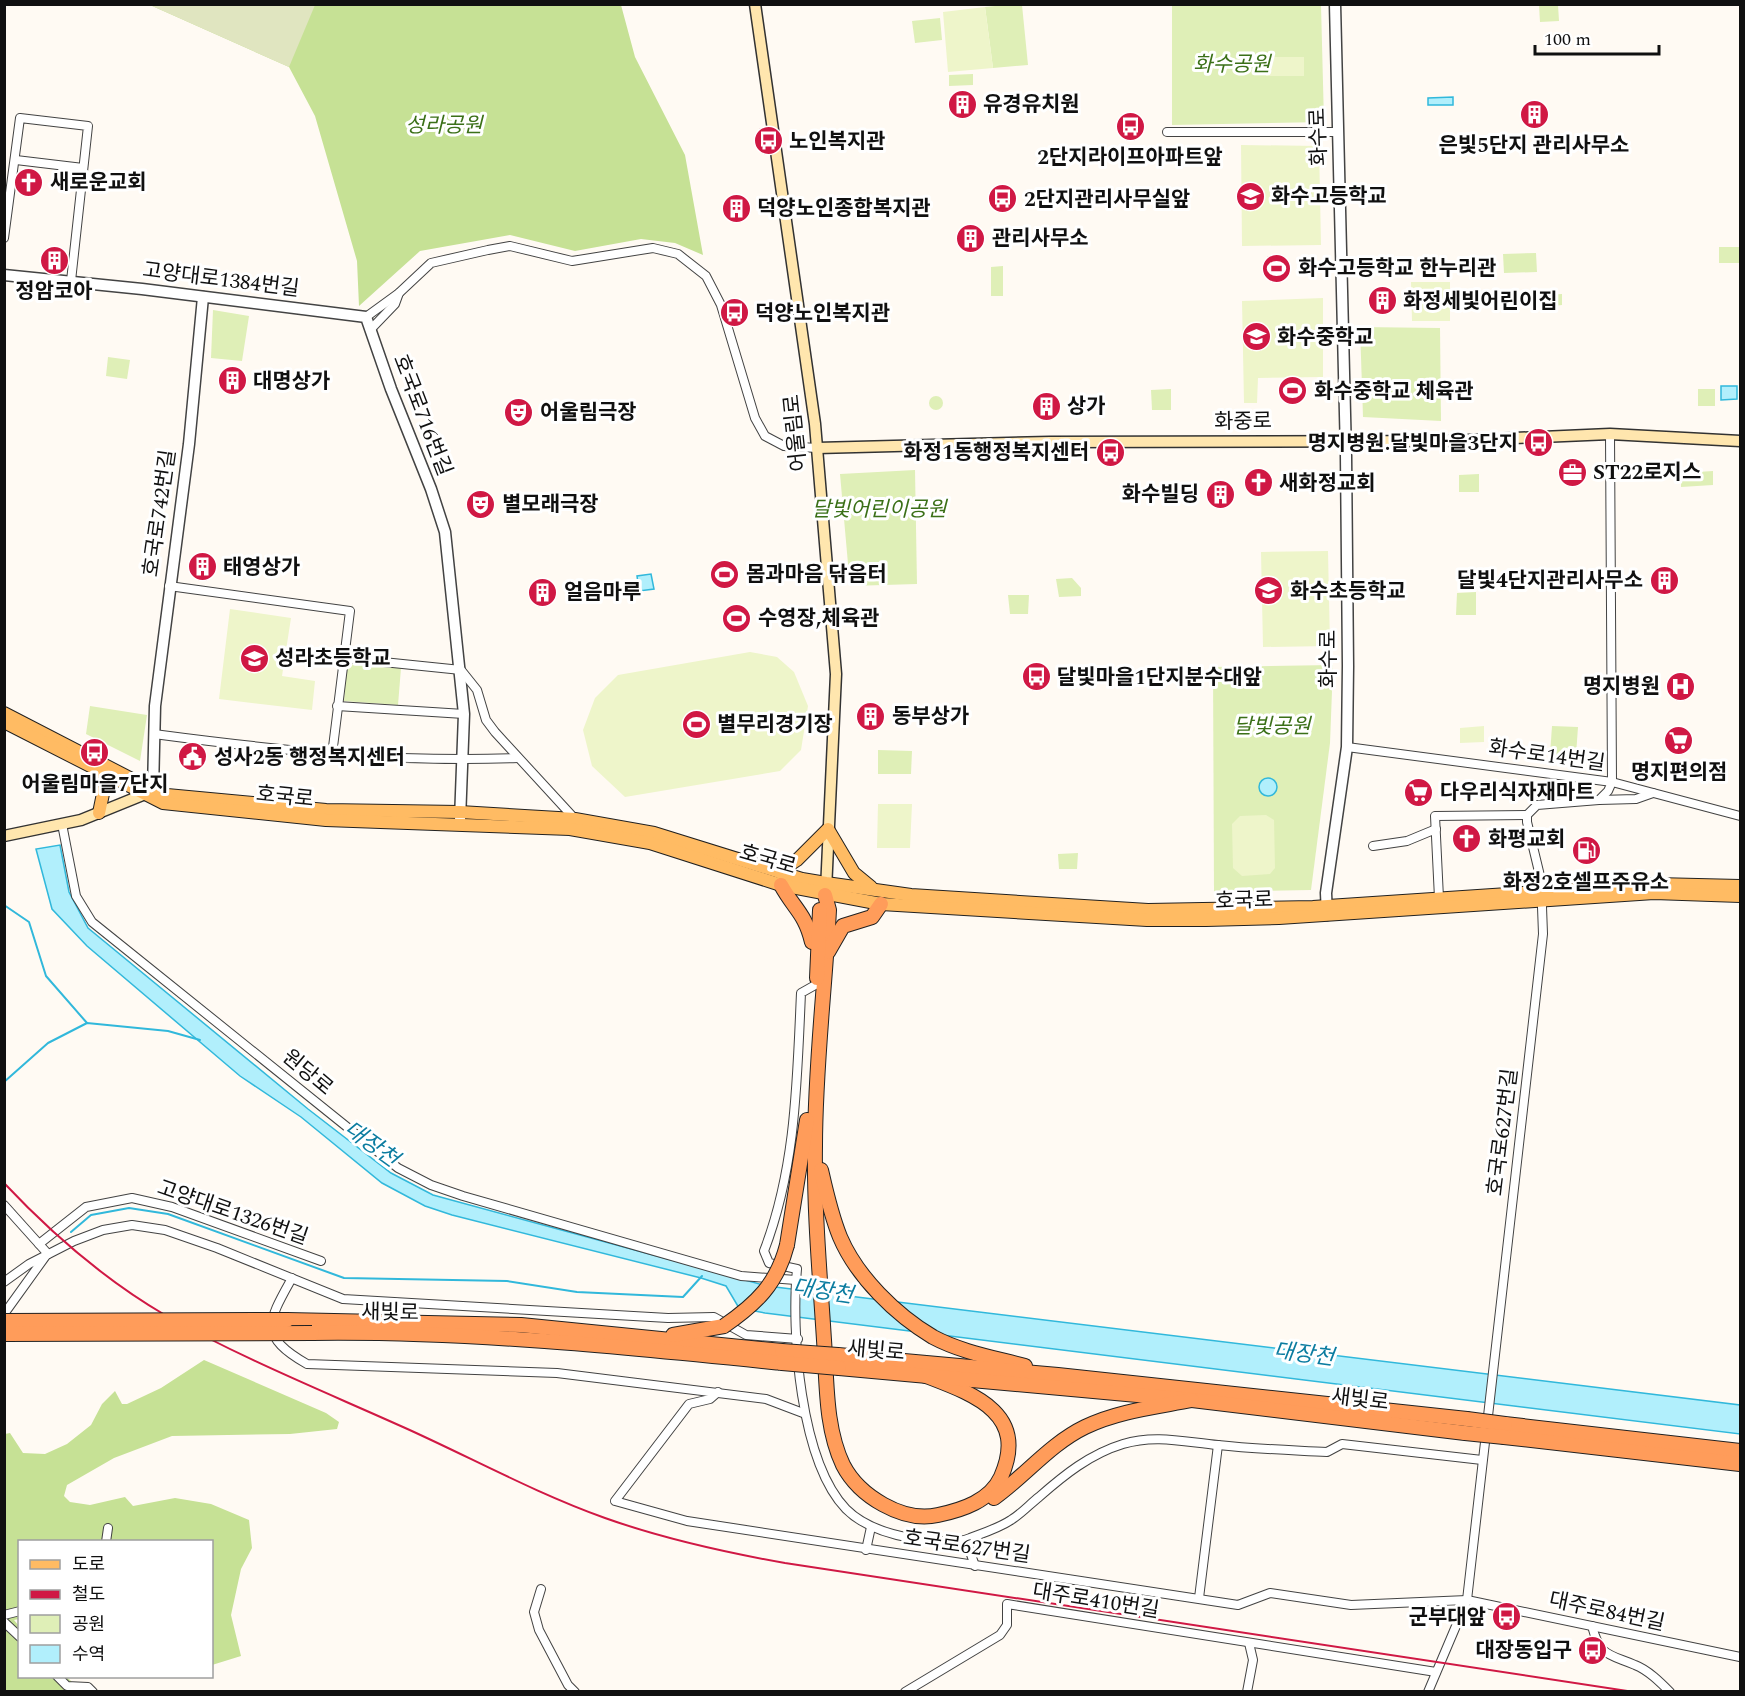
<svg xmlns="http://www.w3.org/2000/svg" width="1745" height="1696" font-family="Spectral,'Noto Sans KR',serif">
<rect width="100%" height="100%" fill="#fffaf3"/>
<!-- green -->
<g fill="#dfefb7">
<path d="M1005 5H1022L1028 65 993 68 985 7Z"/>
<path d="M1172 5H1321L1324 122 1172 125Z"/>
<path d="M1539 5H1558L1559 21 1540 22Z"/>
<path d="M940 18 942 40 915 43 912 21Z"/>
<path d="M973 74V85L949 86V75Z"/>
<rect x="1719" y="247" width="21" height="16"/>
<path d="M1536 253 1537 272 1504 273 1503 254Z"/>
<path d="M1003 266V296H991V267Z"/>
<path d="M1562 294V305L1544 307V295Z"/>
<path d="M213 310 249 316 242 361 211 358Z"/>
<path d="M1360 327 1440 328 1441 421 1363 417Z"/>
<path d="M108 357 130 360 127 379 106 376Z"/>
<path d="M1171 389V410H1152L1151 390Z"/>
<rect x="1698" y="389" width="17" height="17"/>
<circle cx="936" cy="403" r="7"/>
<path d="M915 470 917 584 850 586 840 474Z"/>
<path d="M1713 471V485L1681 487V473Z"/>
<path d="M1479 474V492H1459V475Z"/>
<path d="M1072 578 1081 588V596L1059 597 1056 579Z"/>
<path d="M1476 592V615H1456L1457 593Z"/>
<path d="M1008 595H1029L1028 614H1010Z"/>
<path d="M347 663 401 668 398 705 344 701Z"/>
<path d="M1333 665 1330 743 1311 890 1214 892 1213 667Z"/>
<path d="M90 706 147 715 140 761 86 734Z"/>
<path d="M1552 726 1578 727 1576 755H1550Z"/>
<path d="M878 750 912 751 911 774H878Z"/>
<path d="M1078 853 1077 869H1059L1058 854Z"/>
</g>
<!-- forest -->
<g fill="#c6e195">
<path d="M150 5H621L635 57 685 155 703 255 675 243 641 239 575 251 510 235 420 251 359 306 357 261 315 116 289 67Z"/>
<path d="M204 1360 326 1413 339 1422 337 1429 290 1434 172 1436 114 1458 67 1485 64 1496 70 1502 90 1505 125 1497 133 1506 175 1498 211 1504 249 1520 252 1548 241 1569 231 1615 241 1656 212 1665V1542H20L19 1619 14 1620 19 1626 20 1676 67 1677 81 1691 5 1692V1434L10 1433 23 1453 45 1454 67 1444 91 1425 102 1404 115 1391 122 1404H127L161 1388Z"/>
</g>
<!-- cemetery -->
<path fill="#e0e5c0" d="M150 5H315L289 67Z"/>
<!-- pitch -->
<g fill="#eef5ca">
<path d="M985 7 993 68 948 72 943 12Z"/>
<rect x="1266" y="57" width="38" height="19"/>
<path d="M1241 145 1319 146 1321 245 1242 246Z"/>
<path d="M1411 282H1450V321H1412Z"/>
<path d="M1323 298V377L1258 378 1257 403H1244L1242 301Z"/>
<path d="M1328 551 1330 646 1263 647 1261 552Z"/>
<path d="M230 609 291 618 282 676 315 681 312 710 219 699Z"/>
<path d="M750 652 777 657 794 672 808 706 801 750 780 771 625 797 592 766 583 730 595 698 618 675Z"/>
<path d="M1484 726V742L1460 743V728Z"/>
<path d="M878 804H912L910 848H877Z"/>
<path d="M1266 815 1274 820 1275 868 1270 874 1242 876 1233 868 1232 824 1240 816Z"/>
</g>
<!-- water -->
<g fill="#b1effc" stroke="#31b8db" stroke-width="1.5">
<path d="M1453 97V105H1428V98Z"/>
<path d="M1721 386H1737V399L1721 400Z"/>
<path d="M651 574 654 589 639 591 637 576Z"/>
<circle cx="1268" cy="787" r="9"/>
<path d="M60 845 69 892 88 928 308 1109 391 1173 433 1195 767 1286 1740 1405V1434L765 1313 739 1308 726 1286 701 1278 452 1215 425 1206 382 1183 301 1117 240 1076 87 946 52 909 36 849Z"/>
</g>
<g fill="none" stroke-linecap="round" stroke-linejoin="round">
<!-- stream -->
<g stroke="#31b8db" stroke-width="2">
<path d="M4 905 29 922 46 976 87 1023"/>
<path d="M4 1082 48 1043 87 1023 168 1031 200 1040"/>
<path d="M71 1232 91 1215 129 1208 168 1214 344 1278 507 1281 577 1292 683 1297 702 1276"/>
</g>
<defs>
<g id="minor">
<path d="M1167 132H1338"/>
<path d="M16 160 83 168"/>
<path d="M4 238 20 118 88 126 71 281"/>
<path d="M366 317 399 293 431 263 488 250 510 246 572 261 653 248 678 254 706 276 721 305 755 418 765 436 784 446 817 448"/>
<path d="M370 330 395 304 399 293"/>
<path d="M169 586 350 611 332 755"/>
<path d="M344 658 461 670 477 690 486 720 495 732 574 818"/>
<path d="M337 706 464 714"/>
<path d="M154 734C275 750 396 763 518 758"/>
<path d="M1347 747 1612 782 1740 816"/>
<path d="M1599 800 1636 799 1653 793"/>
<path d="M62 824 76 896 92 922 398 1168 431 1185 463 1196 741 1276 796 1280"/>
<path d="M1373 846 1407 841 1436 829"/>
<path d="M1439 898 1435 816 1527 815"/>
<path d="M817 984 801 993C797 1081 796 1168 764 1251L769 1263 797 1269C791 1332 800 1461 846 1509 863 1526 888 1534 911 1538 928 1540 953 1545 970 1538 983 1533 999 1528 1011 1520 1021 1514 1030 1504 1039 1497 1064 1475 1090 1454 1123 1444 1155 1434 1185 1442 1218 1445 1254 1449 1290 1450 1327 1452L1342 1444 1482 1460"/>
<path d="M4 1205 48 1254"/>
<path d="M39 1244 86 1207 132 1198 172 1207 321 1261"/>
<path d="M292 1278C268 1321 258 1336 307 1364L557 1373 766 1399 803 1413"/>
<path d="M4 1282 29 1264 74 1241 103 1230 132 1225 165 1230 217 1248 343 1299 668 1318 714 1317 746 1335 798 1339"/>
<path d="M4 1314 45 1257"/>
<path d="M718 1392 710 1399 689 1404 615 1501 687 1521 1238 1605 1270 1593 1351 1605 1467 1600 1740 1657"/>
<path d="M966 1540 975 1566"/>
<path d="M106 1542 108 1528"/>
<path d="M866 1550 871 1527"/>
<path d="M541 1589 534 1612 539 1630 568 1685 575 1692"/>
<path d="M1199 1598 1218 1445"/>
<path d="M4 1615 20 1611"/>
<path d="M4 1622 20 1637"/>
<path d="M1592 1626C1600 1657 1609 1654 1635 1665 1648 1670 1660 1682 1670 1692"/>
<path d="M57 1676 67 1686 88 1687 93 1692"/>
<path d="M905 1692 1000 1635 1007 1625V1604L1436 1672"/>
<path d="M1247 1692 1253 1660 1249 1643"/>
<path d="M1428 1692 1467 1600 1543 934 1541 880 1527 822V815L1537 805 1599 800 1608 791 1612 782 1610 434"/>
</g>
<g id="tertiary">
<path d="M4 275 142 289 366 317 391 389 431 489 445 532 464 714 460 820"/>
<path d="M153 790 155 706 189 444 203 297"/>
<path d="M1327 915 1326 893 1347 747 1348 666 1346 455 1335 4"/>
</g>
<g id="secondary">
<path d="M755 4 815 424 836 674 826 890"/>
<path d="M817 448 1050 442 1446 441 1610 434 1740 441"/>
<path d="M4 836 81 820 150 792"/>
</g>
<g id="primary">
<path d="M4 713 153 790 167 795 326 810 460 812 575 819 654 833 802 879 826 883 911 895 1148 910 1313 907 1656 884 1740 886"/>
<path d="M4 722 163 803 326 820 570 829 650 843 781 885 881 904 1147 920H1206L1279 918 1654 893 1740 896"/>
<path d="M99 813 105 784 100 773"/>
<path d="M779 872 797 860 828 829 854 873 871 887"/>
</g>
<g id="trunk">
<path d="M781 885C794 909 805 913 812 942"/>
<path d="M825 895 829 910C825 988 815 1067 815 1146 814 1211 820 1276 824 1340 827 1382 825 1427 843 1465 859 1496 903 1523 938 1515 962 1510 990 1501 1001 1477 1030 1411 970 1393 921 1374"/>
<path d="M828 952 843 926 872 917 881 904"/>
<path d="M817 978 820 910"/>
<path d="M821 1170C826 1192 831 1215 840 1237 857 1277 896 1315 933 1337 961 1352 995 1358 1025 1366"/>
<path d="M787 1245 807 1120"/>
<path d="M287 1320 521 1325 782 1351"/>
<path d="M312 1333C470 1331 625 1347 782 1363"/>
<path d="M673 1335 724 1326"/>
<path d="M838 1355 1058 1375 1467 1419"/>
<path d="M839 1368 1192 1400 1465 1433"/>
<path d="M1505 1424 1740 1451"/>
<path d="M1504 1437 1740 1464"/>
<path d="M994 1498C1025 1476 1050 1444 1085 1427 1118 1411 1156 1407 1192 1400"/>
</g>
</defs>
<!-- minor casing -->
<use href="#minor" stroke="#434343" stroke-width="10"/>
<!-- tertiary casing -->
<use href="#tertiary" stroke="#434343" stroke-width="13"/>
<!-- secondary casing -->
<use href="#secondary" stroke="#323232" stroke-width="13"/>
<!-- primary casing -->
<use href="#primary" stroke="#212121" stroke-width="14"/>
<!-- trunk casing -->
<use href="#trunk" stroke="#212121" stroke-width="16"/>
<!-- minor -->
<use href="#minor" stroke="#fff" stroke-width="8"/>
<!-- tertiary -->
<use href="#tertiary" stroke="#fff" stroke-width="10"/>
<!-- secondary -->
<use href="#secondary" stroke="#ffe6ae" stroke-width="10"/>
<!-- primary -->
<use href="#primary" stroke="#ffbb63" stroke-width="12"/>
<!-- trunk -->
<use href="#trunk" stroke="#ff9c5a" stroke-width="14"/>
<!-- rail -->
<path stroke="#d01844" stroke-width="2" d="M4 1183C52 1234 105 1280 165 1315 241 1358 323 1391 403 1427 470 1457 535 1493 605 1518 664 1539 723 1552 785 1563L1634 1692"/>
<defs>
<g id="trunk-bridge">
<path d="M4 1321 287 1320"/>
<path d="M724 1326C756 1304 777 1284 787 1245"/>
<path d="M4 1334 312 1333"/>
<path d="M782 1351 838 1355"/>
<path d="M782 1363 839 1368"/>
<path d="M1467 1419 1505 1424"/>
<path d="M1465 1433 1504 1437"/>
</g>
</defs>
<!-- trunk-bridge casing -->
<use href="#trunk-bridge" stroke="#212121" stroke-width="16" stroke-linecap="butt"/>
<!-- trunk-bridge -->
<use href="#trunk-bridge" stroke="#ff9c5a" stroke-width="14"/>
</g>
<!-- icons -->
<defs>
<symbol id="building-disc" viewBox="-11 -11 22 22"><circle r="9.5" fill="#d01844" stroke="#fff"/><path d="M-4-6H4V6H1V3H-1V6H-4ZM-2.5-4.3h1.7v1.8h-1.7ZM.8-4.3h1.7v1.8H.8ZM-2.5-1h1.7V.8h-1.7ZM.8-1h1.7V.8H.8Z" fill="#fff"/></symbol>
<symbol id="bus-disc" viewBox="-11 -11 22 22"><circle r="9.5" fill="#d01844" stroke="#fff"/><path d="M-5-6H5V4H4V6H2V4H-2V6H-4V4H-5ZM-3.5-4V0h7V-4ZM-3.5 1.2v1.5H-2V1.2ZM2 1.2v1.5H3.5V1.2Z" fill="#fff"/></symbol>
<symbol id="church-disc" viewBox="-11 -11 22 22"><circle r="9.5" fill="#d01844" stroke="#fff"/><path d="M-1.2-6h2.4v3.5h3.3v2.4h-3.3V6h-2.4V-.1h-3.3v-2.4h3.3Z" fill="#fff"/></symbol>
<symbol id="school-disc" viewBox="-11 -11 22 22"><circle r="9.5" fill="#d01844" stroke="#fff"/><path d="M0-5L7-2L0 1L-7-2ZM-4 1L0 2.5L4 1V4Q0 6-4 4Z" fill="#fff"/></symbol>
<symbol id="stadium-disc" viewBox="-11 -11 22 22"><circle r="9.5" fill="#d01844" stroke="#fff"/><path d="M0-5a6.5 5 0 1 0 0 10a6.5 5 0 1 0 0-10ZM-3.5-1.8h7v3.6h-7Z" fill="#fff"/></symbol>
<symbol id="theatre-disc" viewBox="-11 -11 22 22"><circle r="9.5" fill="#d01844" stroke="#fff"/><path d="M-5-5.5Q0-4 5-5.5V0Q5 5 0 6Q-5 5-5 0ZM-3.3-2.5H-1v1.5H-3.3ZM1-2.5H3.3v1.5H1ZM-2.8 1Q0 5.5 2.8 1Z" fill="#fff"/></symbol>
<symbol id="office-disc" viewBox="-11 -11 22 22"><circle r="9.5" fill="#d01844" stroke="#fff"/><path d="M-6-3h4V-5.5h4V-3h4V5H-6ZM-1-4.5V-3h2v-1.5ZM-6 0V1H6V0Z" fill="#fff"/></symbol>
<symbol id="hospital-disc" viewBox="-11 -11 22 22"><circle r="9.5" fill="#d01844" stroke="#fff"/><path d="M-5-5h3v3.5h4V-5h3V5h-3V1.5h-4V5h-3Z" fill="#fff"/></symbol>
<symbol id="supermarket-disc" viewBox="-11 -11 22 22"><circle r="9.5" fill="#d01844" stroke="#fff"/><path d="M-6-5.5h2.5l.6 2H6L4.5 2H-2.5L-4.4-4H-6ZM-1.5 3.2a1.3 1.3 0 1 0 .1 0ZM3 3.2a1.3 1.3 0 1 0 .1 0Z" fill="#fff"/></symbol>
<symbol id="civic-disc" viewBox="-11 -11 22 22"><circle r="9.5" fill="#d01844" stroke="#fff"/><path d="M-.6-6.5H3V-4.5H.6V-3L4-1V1h2V6H-6V1h2V-1L-.6-3ZM-1.2 2.5V6h2.4V2.5Z" fill="#fff"/></symbol>
<symbol id="fuel-disc" viewBox="-11 -11 22 22"><circle r="9.5" fill="#d01844" stroke="#fff"/><path d="M-5.5-6h7V0h2V4h1.3V-2.5L3-4.5l.8-.8L6-3V5H2.5V1h-1V6h-7ZM-4.2-4.7v3.2H.2V-4.7Z" fill="#fff"/></symbol>
</defs>
<g fill-rule="evenodd">
<use href="#building-disc" x="946" y="88" width="33" height="33"/>
<use href="#building-disc" x="1518" y="98" width="33" height="33"/>
<use href="#bus-disc" x="1114" y="110" width="33" height="33"/>
<use href="#bus-disc" x="752" y="124" width="33" height="33"/>
<use href="#church-disc" x="12" y="166" width="33" height="33"/>
<use href="#school-disc" x="1234" y="180" width="33" height="33"/>
<use href="#bus-disc" x="986" y="182" width="33" height="33"/>
<use href="#building-disc" x="720" y="192" width="33" height="33"/>
<use href="#building-disc" x="954" y="222" width="33" height="33"/>
<use href="#building-disc" x="38" y="244" width="33" height="33"/>
<use href="#stadium-disc" x="1260" y="252" width="33" height="33"/>
<use href="#building-disc" x="1366" y="284" width="33" height="33"/>
<use href="#bus-disc" x="718" y="296" width="33" height="33"/>
<use href="#school-disc" x="1240" y="320" width="33" height="33"/>
<use href="#building-disc" x="216" y="364" width="33" height="33"/>
<use href="#stadium-disc" x="1276" y="374" width="33" height="33"/>
<use href="#building-disc" x="1030" y="390" width="33" height="33"/>
<use href="#theatre-disc" x="502" y="396" width="33" height="33"/>
<use href="#bus-disc" x="1522" y="426" width="33" height="33"/>
<use href="#bus-disc" x="1094" y="436" width="33" height="33"/>
<use href="#office-disc" x="1556" y="456" width="33" height="33"/>
<use href="#church-disc" x="1242" y="466" width="33" height="33"/>
<use href="#building-disc" x="1204" y="478" width="33" height="33"/>
<use href="#theatre-disc" x="464" y="488" width="33" height="33"/>
<use href="#building-disc" x="186" y="550" width="33" height="33"/>
<use href="#stadium-disc" x="708" y="558" width="33" height="33"/>
<use href="#building-disc" x="1648" y="564" width="33" height="33"/>
<use href="#school-disc" x="1252" y="574" width="33" height="33"/>
<use href="#building-disc" x="526" y="576" width="33" height="33"/>
<use href="#stadium-disc" x="720" y="602" width="33" height="33"/>
<use href="#school-disc" x="238" y="642" width="33" height="33"/>
<use href="#bus-disc" x="1020" y="660" width="33" height="33"/>
<use href="#hospital-disc" x="1664" y="670" width="33" height="33"/>
<use href="#building-disc" x="854" y="700" width="33" height="33"/>
<use href="#stadium-disc" x="680" y="708" width="33" height="33"/>
<use href="#supermarket-disc" x="1662" y="724" width="33" height="33"/>
<use href="#bus-disc" x="78" y="736" width="33" height="33"/>
<use href="#civic-disc" x="176" y="740" width="33" height="33"/>
<use href="#supermarket-disc" x="1402" y="776" width="33" height="33"/>
<use href="#church-disc" x="1450" y="822" width="33" height="33"/>
<use href="#fuel-disc" x="1570" y="834" width="33" height="33"/>
<use href="#bus-disc" x="1490" y="1600" width="33" height="33"/>
<use href="#bus-disc" x="1576" y="1634" width="33" height="33"/>
</g>
<g text-anchor="middle" stroke-width="6" stroke-linejoin="round" paint-order="stroke">
<!-- park labels -->
<g font-size="21" font-style="italic" fill="#3b7018" stroke="#fff">
<text x="1232" y="71">화수공원</text>
<text x="444" y="132">성라공원</text>
<text x="879" y="516">달빛어린이공원</text>
<text x="1272" y="733">달빛공원</text>
</g>
<!-- poi labels -->
<g font-size="21" font-weight="bold" fill="#101010" stroke="#fff" text-anchor="start">
<text x="983" y="111">유경유치원</text>
<text x="789" y="148">노인복지관</text>
<text x="1534" y="152" text-anchor="middle">은빛5단지 관리사무소</text>
<text x="1130" y="164" text-anchor="middle">2단지라이프아파트앞</text>
<text x="50" y="189">새로운교회</text>
<text x="1271" y="203">화수고등학교</text>
<text x="1024" y="206">2단지관리사무실앞</text>
<text x="757" y="215">덕양노인종합복지관</text>
<text x="992" y="245">관리사무소</text>
<text x="1298" y="275">화수고등학교 한누리관</text>
<text x="54" y="298" text-anchor="middle">정암코아</text>
<text x="1403" y="308">화정세빛어린이집</text>
<text x="755" y="320">덕양노인복지관</text>
<text x="1277" y="344">화수중학교</text>
<text x="253" y="388">대명상가</text>
<text x="1314" y="398">화수중학교 체육관</text>
<text x="1067" y="413">상가</text>
<text x="540" y="419">어울림극장</text>
<text x="1518" y="450" text-anchor="end">명지병원.달빛마을3단지</text>
<text x="1089" y="459" text-anchor="end">화정1동행정복지센터</text>
<text x="1593" y="479">ST22로지스</text>
<text x="1279" y="490">새화정교회</text>
<text x="1199" y="501" text-anchor="end">화수빌딩</text>
<text x="502" y="511">별모래극장</text>
<text x="223" y="574">태영상가</text>
<text x="746" y="581">몸과마음 닦음터</text>
<text x="1643" y="587" text-anchor="end">달빛4단지관리사무소</text>
<text x="1290" y="598">화수초등학교</text>
<text x="564" y="599">얼음마루</text>
<text x="758" y="625">수영장,체육관</text>
<text x="275" y="665">성라초등학교</text>
<text x="1057" y="684">달빛마을1단지분수대앞</text>
<text x="1660" y="693" text-anchor="end">명지병원</text>
<text x="892" y="723">동부상가</text>
<text x="717" y="731">별무리경기장</text>
<text x="214" y="764">성사2동 행정복지센터</text>
<text x="1679" y="779" text-anchor="middle">명지편의점</text>
<text x="95" y="791" text-anchor="middle">어울림마을7단지</text>
<text x="1440" y="799">다우리식자재마트</text>
<text x="1488" y="846">화평교회</text>
<text x="1586" y="889" text-anchor="middle">화정2호셀프주유소</text>
<text x="1486" y="1624" text-anchor="end">군부대앞</text>
<text x="1572" y="1657" text-anchor="end">대장동입구</text>
</g>
<!-- street labels -->
<g font-size="21" fill="#101010" stroke="#fff">
<text transform="translate(1318 137) rotate(-92)" y="7">화수로</text>
<text transform="translate(221 279) rotate(7)" y="7">고양대로1384번길</text>
<text transform="translate(423 415) rotate(69)" y="7">호국로716번길</text>
<text transform="translate(1243 421) rotate(-1)" y="7">화중로</text>
<text transform="translate(795 433) rotate(-96)" y="7">어울림로</text>
<text transform="translate(159 513) rotate(-82)" y="7">호국로742번길</text>
<text transform="translate(1328 659) rotate(-90)" y="7">화수로</text>
<text transform="translate(1547 755) rotate(8)" y="7">화수로14번길</text>
<text transform="translate(285 796) rotate(6)" y="7">호국로</text>
<text transform="translate(768 859) rotate(16)" y="7">호국로</text>
<text transform="translate(1244 900) rotate(-2)" y="7">호국로</text>
<text transform="translate(308 1072) rotate(40)" y="7">원당로</text>
<text transform="translate(1502 1132) rotate(-83)" y="7">호국로627번길</text>
<text transform="translate(233 1212) rotate(19)" y="7">고양대로1326번길</text>
<text transform="translate(390 1312) rotate(1)" y="7">새빛로</text>
<text transform="translate(876 1350) rotate(5)" y="7">새빛로</text>
<text transform="translate(1360 1399) rotate(7)" y="7">새빛로</text>
<text transform="translate(967 1546) rotate(8)" y="7">호국로627번길</text>
<text transform="translate(1096 1600) rotate(9)" y="7">대주로410번길</text>
<text transform="translate(1607 1611) rotate(12)" y="7">대주로84번길</text>
</g>
<!-- water labels -->
<g font-size="22" font-style="italic" fill="#0b7ca0" stroke="#fff">
<text transform="translate(372 1143) rotate(36)" y="8">대장천</text>
<text transform="translate(823 1290) rotate(9)" y="8">대장천</text>
<text transform="translate(1304 1353) rotate(7)" y="8">대장천</text>
</g>
</g>
<!-- border -->
<rect width="1745" height="1696" fill="none" stroke="#101010" stroke-width="12"/>
<!-- legend -->
<rect x="18" y="1540" width="195" height="138" fill="#ffffff" stroke="#9f9f9f" stroke-width="1.5"/>
<rect x="30" y="1560" width="30" height="9" fill="#ffbb63" stroke="#9f9f9f" stroke-width="1.5"/>
<text x="72" y="1570" font-size="18" fill="#101010">도로</text>
<rect x="30" y="1590" width="30" height="9" fill="#d01844" stroke="#9f9f9f" stroke-width="1.5"/>
<text x="72" y="1600" font-size="18" fill="#101010">철도</text>
<rect x="30" y="1615" width="30" height="18" fill="#dfefb7" stroke="#9f9f9f" stroke-width="1.5"/>
<text x="72" y="1630" font-size="18" fill="#101010">공원</text>
<rect x="30" y="1645" width="30" height="18" fill="#b1effc" stroke="#9f9f9f" stroke-width="1.5"/>
<text x="72" y="1660" font-size="18" fill="#101010">수역</text>
<!-- scale -->
<path d="M1535 45v9h124v-9" fill="none" stroke="#101010" stroke-width="3"/>
<text x="1544" y="45" font-size="18" fill="#101010" stroke="#ffffff" stroke-width="4.5" paint-order="stroke">100 m</text>
</svg>
